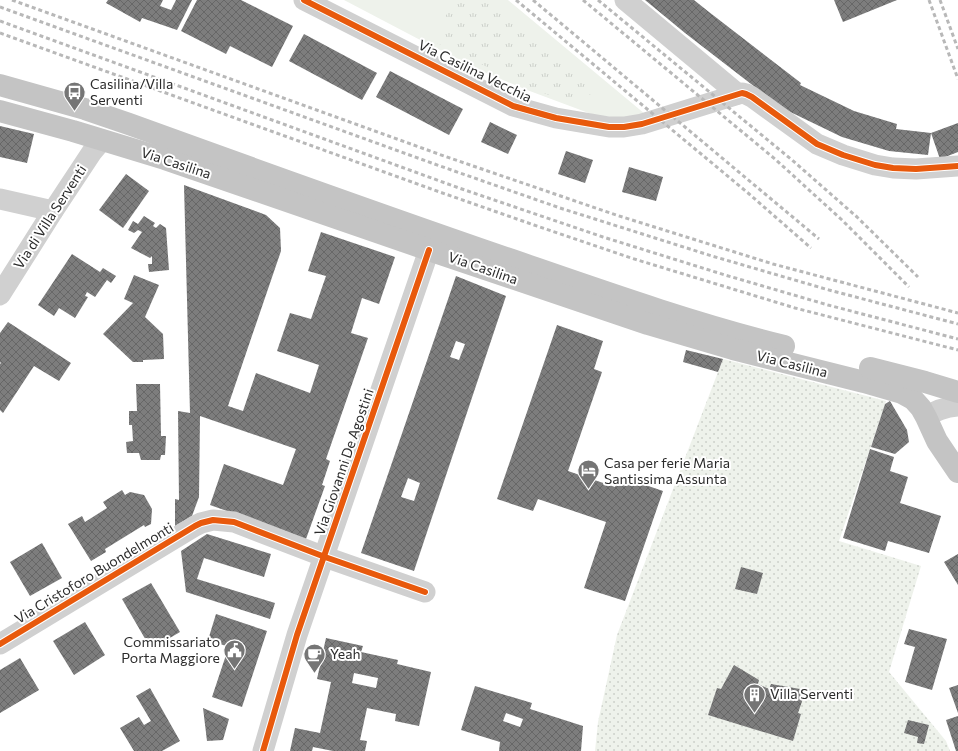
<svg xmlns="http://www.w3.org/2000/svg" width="958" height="751" font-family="Commissioner,sans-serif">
<defs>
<pattern id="park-tufts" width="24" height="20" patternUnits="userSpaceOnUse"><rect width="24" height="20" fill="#eef2eb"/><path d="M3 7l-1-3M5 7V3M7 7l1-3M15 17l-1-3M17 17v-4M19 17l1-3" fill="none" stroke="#ccd0ca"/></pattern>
<pattern id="garden-dots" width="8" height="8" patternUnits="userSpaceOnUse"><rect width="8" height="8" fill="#eef2eb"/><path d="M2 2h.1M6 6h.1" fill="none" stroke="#ccd0ca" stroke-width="1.8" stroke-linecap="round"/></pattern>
<pattern id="building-cross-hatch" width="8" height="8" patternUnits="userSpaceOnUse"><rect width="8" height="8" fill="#7d7d7d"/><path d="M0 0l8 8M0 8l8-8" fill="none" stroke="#676767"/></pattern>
</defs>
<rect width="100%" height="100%" fill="#fff"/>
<!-- grass -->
<path fill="#eef2eb" d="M344 0H508L645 114 627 119 594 115 527 90 484 72 426 43Z"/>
<!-- park -->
<path fill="url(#park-tufts)" d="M454 0H490L597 83 587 100 569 103 531 88 433 41Z"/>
<!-- garden -->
<path fill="url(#garden-dots)" d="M723 359 886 401 839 541 921 566 889 672 946 741 950 751H595L598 722 617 635Z"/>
<!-- building -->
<g fill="url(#building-cross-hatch)" fill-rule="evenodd">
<path d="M108 0H163L160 6 171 10 176 0H192L177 30 142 18 140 22 106 3Z"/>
<path d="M197 0H241L293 26 272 67 230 46 226 54 181 31Z"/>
<path d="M645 0H694L709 12 801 83 800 85 854 111 897 124 896 129 931 133 928 155 889 151 842 137 782 108 685 33Z"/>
<path d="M834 0H897L843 22Z"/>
<path d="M304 34 377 73 362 100 289 61Z"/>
<path d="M390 71 463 109 449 135 376 97Z"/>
<path d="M490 122 517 135 508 154 481 142Z"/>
<path d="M958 123V152L940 159 931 133Z"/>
<path d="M0 126 34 134 27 163 0 157Z"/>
<path d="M566 151 593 160 585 183 558 174Z"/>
<path d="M629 167 663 177 656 201 622 192Z"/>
<path d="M126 174 149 191 123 228 99 210Z"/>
<path d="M184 185 266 215 280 228 281 251 228 406 243 411 256 373 310 393 319 365 277 351 290 313 311 319 326 276 308 271 321 232 395 257 379 304 362 298 351 333 368 338 326 459 330 461 322 485 325 486 306 539 210 505 224 464 283 485 296 449 200 416 199 497 192 516 175 526V499L179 500 178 411 190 413Z"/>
<path d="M144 216 155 223 153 226 156 228 160 224 166 228 169 270 149 272 148 264H152V256L150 258 131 248 142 232 138 230 134 233 128 230 133 221 138 224Z"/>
<path d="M72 254 100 272 103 268 116 276 111 283 107 280 95 297 87 292 85 296 88 297 75 318 59 308 54 316 38 305Z"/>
<path d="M134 275 159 285 145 317 163 334 164 359 143 360V362H133L103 334 133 303 124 299Z"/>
<path d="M456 276 506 296 414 571 361 553ZM456 341 465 344 459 360 450 357ZM408 478 420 483 414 501 401 497Z"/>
<path d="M8 322 71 363 59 381 34 366 3 413 0 410V364L1 363 0 362V333Z"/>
<path d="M557 325 603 341 594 369 602 372 568 471 615 487 619 476 663 491 625 601 584 588 606 522 538 499 533 511 497 499Z"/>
<path d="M686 350 723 359 718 372 683 362Z"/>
<path d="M136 384H160L161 436H166L165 455H161L160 460H141L139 453H127L126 442 133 441 132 425H129V411H137Z"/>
<path d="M890 401 907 430 909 442 895 454 871 447 885 404Z"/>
<path d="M870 449 894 457 890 471 908 477 900 503 941 516 929 553 888 541 885 551 843 538Z"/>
<path d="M122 490 125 495 130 492 144 495 152 509 151 524 145 527 144 525 105 549 106 552 91 561 68 524 82 516 85 522 107 508 103 502Z"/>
<path d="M207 534 271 554 264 577 204 558 197 579 275 603 270 619 186 592 181 551Z"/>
<path d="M42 543 62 578 30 596 10 562Z"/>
<path d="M958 554V585L944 562Z"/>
<path d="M741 567 763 573 757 594 735 589Z"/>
<path d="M151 583 180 632 151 649 122 599Z"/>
<path d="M216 614 267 631 242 707 212 697 226 655H228L229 657 232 659 235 649 208 640Z"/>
<path d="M85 622 105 655 74 675 53 641Z"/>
<path d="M909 629 947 639 932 690 905 682 915 647 904 644Z"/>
<path d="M326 638 363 646 361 652 398 660 397 664 431 672 419 726 395 721 396 714 367 708 360 740 367 741 365 751H333L313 747 312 751H290L295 728 320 733 331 682 317 679ZM354 673 378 678 376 688 352 683Z"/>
<path d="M20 658 39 690 0 713V670Z"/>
<path d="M734 665 759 680 758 684 769 689 771 684 806 690 798 713 801 714 793 741 708 715 717 688 721 689Z"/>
<path d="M958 685V713L949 688Z"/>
<path d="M475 686 532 703 530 709 583 726 581 751H499L500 742 461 730ZM506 713 523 719 520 727 503 721Z"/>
<path d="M150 688 180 741 162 751H134L120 728 139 717 144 725 151 721 136 696Z"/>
<path d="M203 708 229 719 223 740 207 741Z"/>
<path d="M958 716V751H956L946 720Z"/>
<path d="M908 720 929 725 924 744 917 743 918 737 904 733Z"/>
</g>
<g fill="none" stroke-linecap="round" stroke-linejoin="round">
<!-- minor -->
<g stroke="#d0d0d0" stroke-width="21">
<path d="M304 0 513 106 556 118 609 127H624L642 124 742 93 746 94 752 97 817 144 843 155 875 165 893 168 916 169 958 166"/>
<path d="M625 0 738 94"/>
<path d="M0 199 53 211"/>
<path d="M0 295 53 211 92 152 102 140"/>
<path d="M926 417C936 410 946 407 958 406"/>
<path d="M0 644 195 526 201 523 213 520 234 522 325 557 425 592"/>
<path d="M263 751 297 635 429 250"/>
</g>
<!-- major -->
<g stroke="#c4c4c4" stroke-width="22">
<path d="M0 85 85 109 129 124C256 170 384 216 512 260 602 291 692 323 784 346"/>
<path d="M0 111 73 131 165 159 429 250 648 324 733 349 864 382 902 393 913 399 921 408 926 417 937 441 958 472"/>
<path d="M870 368 925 382 958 392"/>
</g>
<!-- rail -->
<g stroke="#b8b8b8" stroke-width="3" stroke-dasharray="4 3" stroke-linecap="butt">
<path d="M12 0 444 156 616 215 773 264 958 313"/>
<path d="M516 0 748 193 811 248"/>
<path d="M533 0 819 239"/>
<path d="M583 0 775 159 842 220 909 287"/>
<path d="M598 0 792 160 857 217 918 277"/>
<path d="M929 0 958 79"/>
<path d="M940 0 958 49"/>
<path d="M0 7 440 166 560 208 712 256 829 290 958 324"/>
<path d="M0 21 459 188 603 237 725 275 828 305 958 339"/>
<path d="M0 33 434 190 534 225 631 258 795 308 958 350"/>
</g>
<defs>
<g id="cycleway">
<path d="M304 0 513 106 556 118 609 127H624L642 124 742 93 746 94 752 97 817 144 843 155 875 165 893 168 916 169 958 166"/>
<path d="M0 644 195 526 201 523 213 520 234 522 325 557 425 592"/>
<path d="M263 751 297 635 429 250"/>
</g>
</defs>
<!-- cycleway casing -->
<use href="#cycleway" stroke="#fff" stroke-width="8"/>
<!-- cycleway -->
<use href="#cycleway" stroke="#e8590c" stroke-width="6"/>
</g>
<!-- icons -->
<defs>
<symbol id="bus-pin" viewBox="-11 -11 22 30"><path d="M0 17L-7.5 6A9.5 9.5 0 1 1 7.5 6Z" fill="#757575" stroke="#fff"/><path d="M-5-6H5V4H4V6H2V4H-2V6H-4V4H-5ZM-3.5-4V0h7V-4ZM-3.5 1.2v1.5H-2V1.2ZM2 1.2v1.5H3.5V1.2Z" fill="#fff"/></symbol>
<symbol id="hotel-pin" viewBox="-11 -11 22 30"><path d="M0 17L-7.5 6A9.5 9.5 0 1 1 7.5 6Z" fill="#757575" stroke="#fff"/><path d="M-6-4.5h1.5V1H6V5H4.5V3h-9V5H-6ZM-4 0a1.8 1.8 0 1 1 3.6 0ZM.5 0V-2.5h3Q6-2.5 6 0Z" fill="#fff"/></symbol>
<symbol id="civic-pin" viewBox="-11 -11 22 30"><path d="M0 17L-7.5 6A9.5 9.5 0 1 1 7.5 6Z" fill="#757575" stroke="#fff"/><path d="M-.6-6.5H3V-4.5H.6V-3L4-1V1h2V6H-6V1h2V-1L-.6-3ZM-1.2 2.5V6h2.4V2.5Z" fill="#fff"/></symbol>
<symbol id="cafe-pin" viewBox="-11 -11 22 30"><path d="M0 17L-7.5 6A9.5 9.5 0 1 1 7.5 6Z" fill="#757575" stroke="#fff"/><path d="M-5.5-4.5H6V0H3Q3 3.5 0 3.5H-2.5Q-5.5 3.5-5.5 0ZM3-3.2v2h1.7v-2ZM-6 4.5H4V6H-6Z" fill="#fff"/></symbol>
<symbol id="building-pin" viewBox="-11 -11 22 30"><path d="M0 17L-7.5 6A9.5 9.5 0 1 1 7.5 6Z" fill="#757575" stroke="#fff"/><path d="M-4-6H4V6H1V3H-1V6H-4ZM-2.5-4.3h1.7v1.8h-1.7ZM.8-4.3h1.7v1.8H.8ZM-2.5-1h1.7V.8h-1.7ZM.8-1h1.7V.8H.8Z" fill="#fff"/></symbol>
</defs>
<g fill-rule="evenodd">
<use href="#bus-pin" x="62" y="80" width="25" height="34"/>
<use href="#hotel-pin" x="576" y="458" width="25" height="34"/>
<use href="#civic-pin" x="222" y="638" width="25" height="34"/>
<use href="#cafe-pin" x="302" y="642" width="25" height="34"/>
<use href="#building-pin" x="742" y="682" width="25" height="34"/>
</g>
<g text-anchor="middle" stroke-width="4" stroke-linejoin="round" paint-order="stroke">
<!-- street labels -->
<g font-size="14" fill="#2b2b2b" stroke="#fff">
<text transform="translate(475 71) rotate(26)" y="5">Via Casilina Vecchia</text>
<text transform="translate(176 163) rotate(18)" y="5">Via Casilina</text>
<text transform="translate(50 217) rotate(-57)" y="5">Via di Villa Serventi</text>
<text transform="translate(483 268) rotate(19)" y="5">Via Casilina</text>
<text transform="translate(792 364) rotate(14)" y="5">Via Casilina</text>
<text transform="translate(344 462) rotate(-71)" y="5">Via Giovanni De Agostini</text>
<text transform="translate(94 573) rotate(-31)" y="5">Via Cristoforo Buondelmonti</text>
</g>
<!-- poi labels -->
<g font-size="14" fill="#2b2b2b" stroke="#fff" text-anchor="start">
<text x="90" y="89">Casilina/Villa<tspan x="90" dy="16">Serventi</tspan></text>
<text x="604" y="468">Casa per ferie Maria<tspan x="604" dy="16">Santissima Assunta</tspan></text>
<text x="220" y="647" text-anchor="end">Commissariato<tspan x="220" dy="16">Porta Maggiore</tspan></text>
<text x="330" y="659">Yeah</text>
<text x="770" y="699">Villa Serventi</text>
</g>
</g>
</svg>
